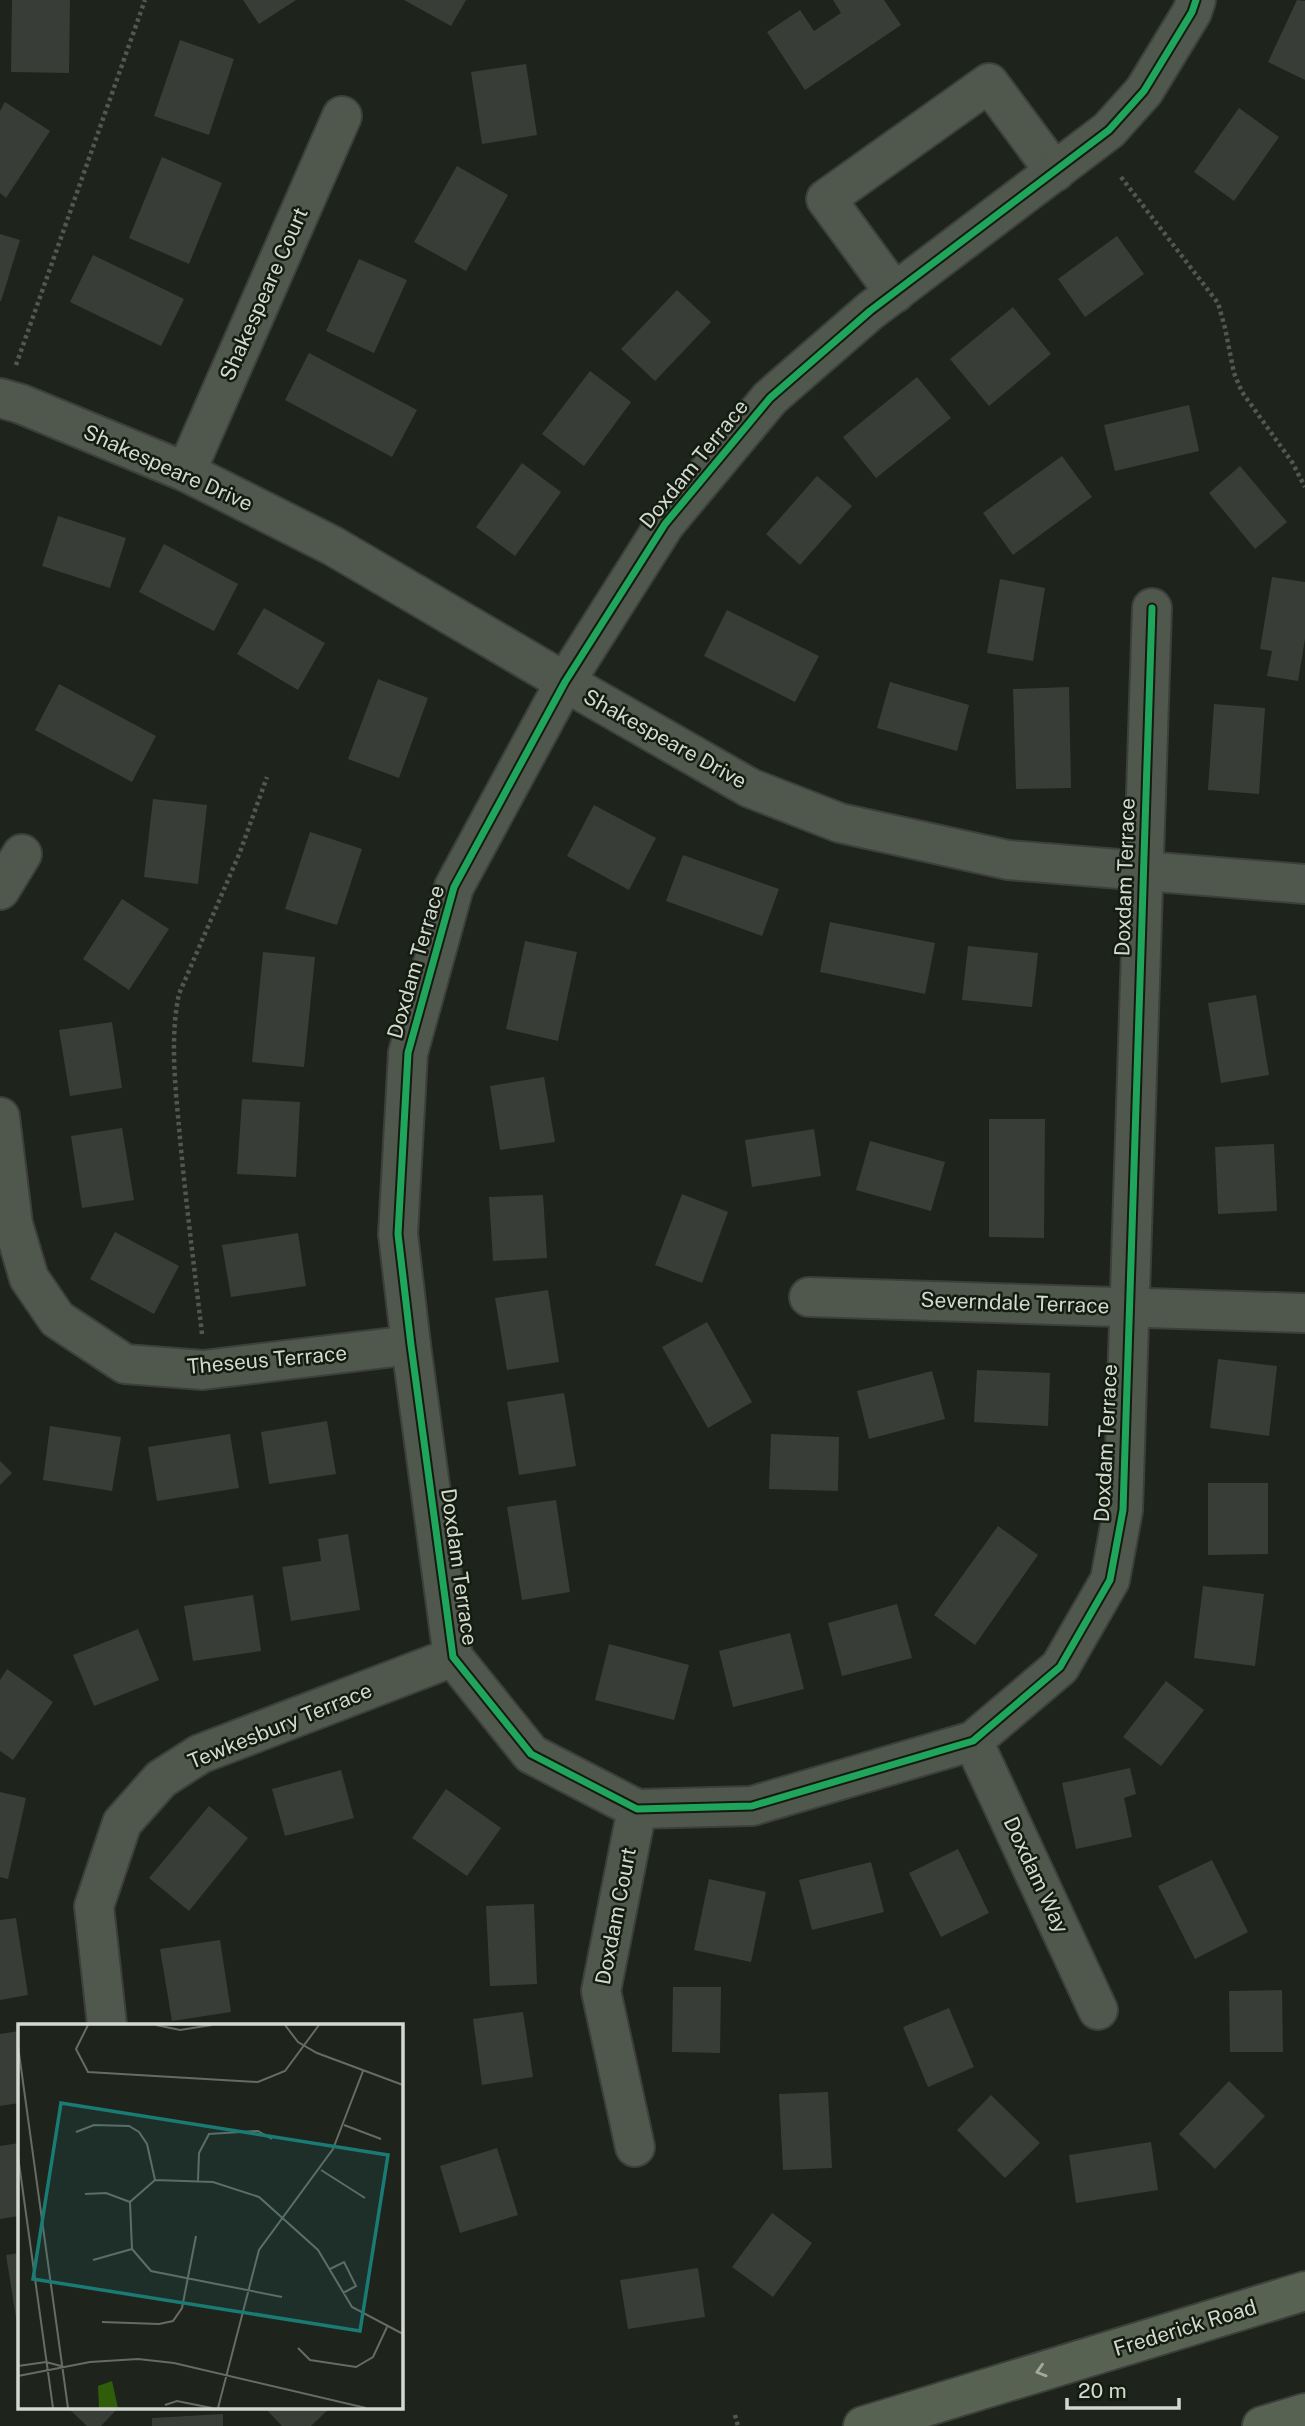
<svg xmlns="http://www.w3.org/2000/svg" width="1305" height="2426" font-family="'Public Sans',sans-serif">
<rect width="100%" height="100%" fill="#1e231c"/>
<!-- building -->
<g fill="#393d37">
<path d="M12 0H70L69 73 11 72Z"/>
<path d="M243 0H296L259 24Z"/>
<path d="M404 0H466L451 26Z"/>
<path d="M833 0H884L901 25 805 90 767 32 800 10 814 31 841 13Z"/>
<path d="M1297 0 1305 1V80L1268 62Z"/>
<path d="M180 40 234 59 209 135 154 116Z"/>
<path d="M526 64 537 135 482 144 471 72Z"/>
<path d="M5 102 50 131 6 198 0 193V111Z"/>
<path d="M1239 108 1279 137 1234 201 1194 172Z"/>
<path d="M162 157 222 183 189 264 129 238Z"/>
<path d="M457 166 508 195 466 271 414 242Z"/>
<path d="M0 234 20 240 1 301H0Z"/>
<path d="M1117 236 1144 274 1085 317 1058 279Z"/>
<path d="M93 255 184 299 161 346 70 302Z"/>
<path d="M359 259 407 280 374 353 326 331Z"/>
<path d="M677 290 711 322 655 381 621 349Z"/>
<path d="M1013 307 1051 354 989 406 950 359Z"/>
<path d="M309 353 417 410 392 457 285 400Z"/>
<path d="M590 371 631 402 584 466 542 434Z"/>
<path d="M917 377 951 418 876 478 843 437Z"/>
<path d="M1189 405 1199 451 1115 471 1104 425Z"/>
<path d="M1062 456 1092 497 1013 555 983 513Z"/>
<path d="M522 463 561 492 515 556 476 527Z"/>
<path d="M1240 466 1287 522 1255 549 1209 493Z"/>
<path d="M817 476 852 506 800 565 766 534Z"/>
<path d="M58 516 126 538 110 588 42 566Z"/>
<path d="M164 544 238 584 214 631 139 592Z"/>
<path d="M1272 577 1305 582V639L1298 681 1267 676 1272 651 1260 649Z"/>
<path d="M1000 579 1045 588 1033 661 987 653Z"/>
<path d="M264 608 325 643 298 690 237 654Z"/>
<path d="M727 610 819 656 795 702 704 656Z"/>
<path d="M378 679 428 698 399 778 348 759Z"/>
<path d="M890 682 969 705 957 751 877 728Z"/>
<path d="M59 684 156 736 132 782 35 730Z"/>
<path d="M1069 687 1071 788 1016 789 1013 689Z"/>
<path d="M1214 704 1265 708 1259 794 1208 790Z"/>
<path d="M153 799 207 805 198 884 144 877Z"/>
<path d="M594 805 656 838 629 890 567 856Z"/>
<path d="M310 832 362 849 337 925 285 909Z"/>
<path d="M683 855 779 889 762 936 666 901Z"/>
<path d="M122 899 169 929 129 990 83 959Z"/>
<path d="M830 922 935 943 925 994 820 972Z"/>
<path d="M525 941 577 952 558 1041 506 1029Z"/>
<path d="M968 946 1038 953 1032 1007 962 1000Z"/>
<path d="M263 952 315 957 304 1067 252 1062Z"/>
<path d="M1256 995 1269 1075 1221 1083 1208 1003Z"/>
<path d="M112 1022 122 1088 70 1096 59 1030Z"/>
<path d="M544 1077 555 1142 500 1150 490 1086Z"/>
<path d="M242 1099 300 1102 296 1177 237 1174Z"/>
<path d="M989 1119H1045L1044 1238 989 1237Z"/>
<path d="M122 1128 134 1200 82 1208 71 1136Z"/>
<path d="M814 1129 821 1176 752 1187 745 1140Z"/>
<path d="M870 1141 945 1162 931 1211 856 1190Z"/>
<path d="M1274 1144 1277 1211 1218 1214 1215 1147Z"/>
<path d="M682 1194 728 1212 702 1283 655 1265Z"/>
<path d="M543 1195 547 1258 493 1261 489 1197Z"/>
<path d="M115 1232 179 1266 154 1314 90 1279Z"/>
<path d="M298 1233 306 1286 231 1297 222 1245Z"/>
<path d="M548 1290 559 1362 507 1370 495 1298Z"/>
<path d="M707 1322 752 1402 708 1428 662 1347Z"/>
<path d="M1218 1359 1277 1366 1269 1436 1210 1428Z"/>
<path d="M977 1370 1050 1373 1048 1426 974 1422Z"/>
<path d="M932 1371 945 1419 869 1439 857 1391Z"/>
<path d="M564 1393 576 1466 519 1475 507 1402Z"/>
<path d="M327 1421 336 1474 269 1484 261 1432Z"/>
<path d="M50 1426 121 1437 112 1491 43 1480Z"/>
<path d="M230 1434 239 1488 157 1501 148 1447Z"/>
<path d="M771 1434 839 1437 838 1491 769 1489Z"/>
<path d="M0 1461 12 1473 0 1485Z"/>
<path d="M1208 1483H1268V1554L1208 1555Z"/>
<path d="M556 1500 570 1592 522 1600 507 1507Z"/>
<path d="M998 1526 1038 1555 975 1645 934 1615Z"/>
<path d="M348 1534 360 1610 291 1621 282 1567 321 1561 318 1539Z"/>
<path d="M1203 1586 1264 1594 1255 1666 1194 1658Z"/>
<path d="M253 1595 261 1651 193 1661 184 1606Z"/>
<path d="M897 1604 912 1658 842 1676 828 1623Z"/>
<path d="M138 1629 159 1680 94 1706 73 1655Z"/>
<path d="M790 1633 804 1689 733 1707 719 1651Z"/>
<path d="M609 1644 689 1665 674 1720 595 1700Z"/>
<path d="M7 1669 53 1702 13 1760 0 1751V1680Z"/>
<path d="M1166 1681 1204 1710 1161 1766 1123 1737Z"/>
<path d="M1130 1768 1136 1794 1124 1798 1132 1837 1076 1849 1062 1783Z"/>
<path d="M341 1770 354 1818 285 1836 272 1789Z"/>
<path d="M446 1789 501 1828 467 1876 412 1838Z"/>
<path d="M0 1792 26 1798 8 1879 0 1877Z"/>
<path d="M209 1806 248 1838 189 1911 149 1878Z"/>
<path d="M958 1849 989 1913 941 1937 909 1873Z"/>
<path d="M1212 1860 1248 1932 1195 1959 1158 1886Z"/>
<path d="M871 1862 884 1912 812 1930 799 1880Z"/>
<path d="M709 1879 766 1892 751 1962 694 1950Z"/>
<path d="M534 1904 537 1984 490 1986 486 1906Z"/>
<path d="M16 1918 28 1995 0 2000V1920Z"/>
<path d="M220 1940 231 2012 172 2021 160 1949Z"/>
<path d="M673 1987H721L720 2053 672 2052Z"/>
<path d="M1282 1990 1283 2052H1230L1229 1991Z"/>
<path d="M949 2008 974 2067 928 2087 903 2027Z"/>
<path d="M523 2012 533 2077 482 2085 473 2019Z"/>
<path d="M19 2031V2103L0 2106V2034Z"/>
<path d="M1229 2081 1265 2116 1215 2169 1179 2134Z"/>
<path d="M828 2092 832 2168 783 2170 779 2094Z"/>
<path d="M991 2095 1040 2143 1005 2178 957 2130Z"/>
<path d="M1151 2142 1158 2190 1076 2203 1069 2155Z"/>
<path d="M19 2143V2216L0 2219V2146Z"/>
<path d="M497 2148 518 2215 460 2233 440 2166Z"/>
<path d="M772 2213 812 2243 773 2297 732 2267Z"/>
<path d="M19 2253V2330H18L6 2255Z"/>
<path d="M698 2268 705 2317 628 2329 620 2280Z"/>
<path d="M67 2407H119L101 2426H87Z"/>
<path d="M264 2407H331L311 2426H282Z"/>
<path d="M223 2414V2426H152V2418Z"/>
</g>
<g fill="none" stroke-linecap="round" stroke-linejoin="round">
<defs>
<g id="minor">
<path d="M895 293 826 199 989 83 1055 172"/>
<path d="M0 398 21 404 186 472 333 546 565 682 750 788 840 823 1008 860 1305 884"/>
<path d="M186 472 342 116"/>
<path d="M1152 608 1123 1510 1110 1580 1060 1667 973 1741 752 1806 637 1809 531 1754 453 1657 411 1345 398 1234 408 1053 454 887 565 682 665 524 770 398 870 311 1109 130 1144 91 1192 12 1196 0"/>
<path d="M0 890 22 854"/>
<path d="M0 1117 13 1224 29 1278 57 1319 125 1364 203 1370 411 1345"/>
<path d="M809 1297 1305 1313"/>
<path d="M973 1741 1098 2010"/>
<path d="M107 2025 94 1906 122 1823 161 1779 200 1754 453 1657"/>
<path d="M635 2147 601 1991 637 1809"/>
</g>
<g id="major">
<path d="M863 2426 1305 2291"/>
<path d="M1262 2426 1305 2413"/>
</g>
</defs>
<!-- minor casing -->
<use href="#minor" stroke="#3c3f3a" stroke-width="42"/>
<!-- major casing -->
<use href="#major" stroke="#3c3f3a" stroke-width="42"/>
<!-- path -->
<g stroke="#52584f" stroke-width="4.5" stroke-dasharray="3.5 3.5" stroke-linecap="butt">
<path d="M1121 177 1218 303 1225 328 1234 373 1242 392 1292 462 1305 487"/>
<path d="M16 365 145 0"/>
<path d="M202 1334C194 1265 185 1196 179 1127 175 1084 170 1036 179 994L240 852 267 777"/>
<path d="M735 2415 738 2426"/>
</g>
<!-- minor -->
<use href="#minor" stroke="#50574d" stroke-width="38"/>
<!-- major -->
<use href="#major" stroke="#586252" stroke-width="38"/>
<defs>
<path id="cycleway" d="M1152 608 1123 1510 1110 1580 1060 1667 973 1741 752 1806 637 1809 531 1754 453 1657 411 1345 398 1234 408 1053 454 887 565 682 665 524 770 398 870 311 1109 130 1144 91 1192 12 1196 0"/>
</defs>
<!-- cycleway casing -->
<use href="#cycleway" stroke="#141c10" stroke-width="11"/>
<!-- cycleway -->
<use href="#cycleway" stroke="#20a55d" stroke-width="7"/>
</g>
<!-- one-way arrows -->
<defs><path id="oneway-chevron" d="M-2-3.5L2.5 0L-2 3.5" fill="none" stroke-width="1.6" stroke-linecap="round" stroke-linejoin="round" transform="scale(1.75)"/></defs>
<use stroke="#a2a99e" href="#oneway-chevron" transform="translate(1041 2371) rotate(163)"/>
<g text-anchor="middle" stroke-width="5" stroke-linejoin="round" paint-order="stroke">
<!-- street labels -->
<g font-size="21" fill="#d3d9d0" stroke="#141c10">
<text transform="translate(264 294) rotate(-66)" y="7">Shakespeare Court</text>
<text transform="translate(694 464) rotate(-51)" y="7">Doxdam Terrace</text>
<text transform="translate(168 468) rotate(24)" y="7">Shakespeare Drive</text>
<text transform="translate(665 739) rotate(29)" y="7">Shakespeare Drive</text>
<text transform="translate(1125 877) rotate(-88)" y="7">Doxdam Terrace</text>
<text transform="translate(416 962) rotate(-74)" y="7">Doxdam Terrace</text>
<text transform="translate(1015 1303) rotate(2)" y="7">Severndale Terrace</text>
<text transform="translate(267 1360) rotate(-5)" y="7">Theseus Terrace</text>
<text transform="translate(1106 1443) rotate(-87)" y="7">Doxdam Terrace</text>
<text transform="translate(459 1567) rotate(82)" y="7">Doxdam Terrace</text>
<text transform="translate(280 1726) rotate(-22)" y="7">Tewkesbury Terrace</text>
<text transform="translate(1036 1875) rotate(65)" y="7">Doxdam Way</text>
<text transform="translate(616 1916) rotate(-79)" y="7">Doxdam Court</text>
<text transform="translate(1185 2328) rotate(-17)" y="7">Frederick Road</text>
</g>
</g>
<!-- overview -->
<g transform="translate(18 2024)">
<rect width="385" height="385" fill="#1e231c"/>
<path d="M94 357 100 384H81L80 362Z" fill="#2f5d09"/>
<path fill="none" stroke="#666c64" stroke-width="2" d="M70 1 58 25 70 48 240 58 267 47 301 1M138 1 162 6 194 1M267 1 280 18 299 29 385 61M0 22 50 384M326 101 363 115M58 108 76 101 111 102 121 108 129 120 137 156M0 132 35 384M303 146 347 174M180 157 181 129 191 110 240 107 254 115M67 170 88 169 112 178M75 236 114 225M312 245 326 238 338 262 325 269M264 273 133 247 114 225 112 178 137 156 195 158 241 173 300 226 334 283 385 310M84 298 141 300 155 297 164 284 178 212M280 324 292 336 338 343 355 333 369 303M0 342 28 338 43 342M0 352 72 338 120 335 156 339 348 384M147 381 159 377 194 384M200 384 241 226 315 125 345 47"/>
<path fill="#197b73" fill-opacity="0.15" stroke="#197b73" stroke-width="3.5" d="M43 79 370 131 342 307 15 255Z"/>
<rect width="385" height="385" fill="none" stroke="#d3d9d0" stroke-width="3.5"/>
</g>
<!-- scale -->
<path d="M1067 2398v10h112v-10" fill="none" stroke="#d3d9d0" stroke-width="3.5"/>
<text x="1078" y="2398" font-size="21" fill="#d3d9d0" stroke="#141c10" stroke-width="5" paint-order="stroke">20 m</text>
</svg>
